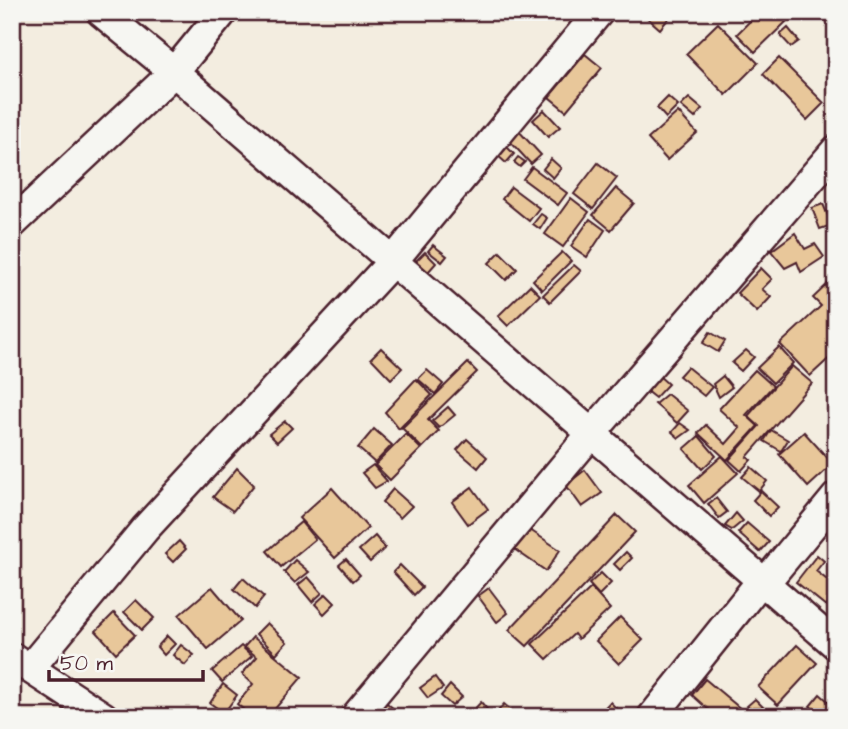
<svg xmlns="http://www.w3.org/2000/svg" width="848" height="729" font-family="'Architects Daughter',sans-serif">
<rect width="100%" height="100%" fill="#f3ede0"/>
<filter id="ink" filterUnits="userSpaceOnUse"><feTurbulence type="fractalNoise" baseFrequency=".0143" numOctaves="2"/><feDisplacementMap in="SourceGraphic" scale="14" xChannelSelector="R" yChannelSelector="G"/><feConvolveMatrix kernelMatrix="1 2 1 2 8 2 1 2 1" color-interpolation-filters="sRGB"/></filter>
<g filter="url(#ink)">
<!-- building -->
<g fill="#e8c79a" stroke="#4a1f2b" stroke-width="2">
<path d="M647 12H674L660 29 644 15Z"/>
<path d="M759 12H776L786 22 755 52 737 34Z"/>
<path d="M718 23 758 63 726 95 686 54Z"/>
<path d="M788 28 799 41 791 47 780 35Z"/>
<path d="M585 54 602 68 566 111 549 97Z"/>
<path d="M779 58 824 103 807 120 763 74Z"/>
<path d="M668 97 678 106 666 118 657 108Z"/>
<path d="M689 98 702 109 695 118 681 106Z"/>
<path d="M544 110 560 127 548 137 533 120Z"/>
<path d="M678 112 697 133 667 160 648 139Z"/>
<path d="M517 129 541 155 531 164 507 138Z"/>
<path d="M505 145 514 154 506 163 497 155Z"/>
<path d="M518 157 525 162 520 167 514 162Z"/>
<path d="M551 159 561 168 553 178 543 169Z"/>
<path d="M598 163 617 178 593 209 574 194Z"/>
<path d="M532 167 567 193 558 205 523 179Z"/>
<path d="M511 187 539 208 529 221 502 199Z"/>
<path d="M616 188 634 203 611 230 593 215Z"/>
<path d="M571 198 589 212 563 247 545 234Z"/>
<path d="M823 204 832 225 820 229 812 208Z"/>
<path d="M541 214 547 218 540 229 533 224Z"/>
<path d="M590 219 605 230 587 257 571 246Z"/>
<path d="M795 233 805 249 815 244 824 257 801 272 797 262 785 268 771 251Z"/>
<path d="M433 245 447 256 442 262 428 251Z"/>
<path d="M425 252 436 263 428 272 416 261Z"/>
<path d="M500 252 517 269 506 280 489 263Z"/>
<path d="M562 252 571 261 542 290 533 280Z"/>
<path d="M574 265 581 271 550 302 543 295Z"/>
<path d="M761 268 772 279 762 289 771 297 757 312 737 293Z"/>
<path d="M836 276V352L810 376 780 344 821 306 813 298Z"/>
<path d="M530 285 540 295 508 326 498 316Z"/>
<path d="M710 332 725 341 718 352 703 343Z"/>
<path d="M779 347 793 363 773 383 757 368Z"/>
<path d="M381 348 402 368 391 379 371 358Z"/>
<path d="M746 350 754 357 741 371 732 363Z"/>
<path d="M468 363 477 372 428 420 439 431 422 448 402 428Z"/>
<path d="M792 366 812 383 747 457 751 460 741 471 729 460 759 426 748 416Z"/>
<path d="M687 367 712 387 704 396 679 376Z"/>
<path d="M427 370 443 384 435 394 418 379Z"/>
<path d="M755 370 773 386 746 415 758 426 727 460 698 433 706 425 726 444 740 428 719 409Z"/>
<path d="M658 375 668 384 655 398 645 390Z"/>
<path d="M723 376 732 387 719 397 713 384Z"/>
<path d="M416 379 432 395 399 429 385 412Z"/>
<path d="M667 394 688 411 677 423 655 404Z"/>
<path d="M448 407 455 415 439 428 432 421Z"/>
<path d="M285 421 292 428 277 442 269 434Z"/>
<path d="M680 423 690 430 679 438 672 432Z"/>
<path d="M374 429 392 445 375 463 358 448Z"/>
<path d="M771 430 788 440 781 451 764 441Z"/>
<path d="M804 432 833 464 808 487 779 454Z"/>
<path d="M406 434 421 449 390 480 375 465Z"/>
<path d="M699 436 716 456 702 469 684 449Z"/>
<path d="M467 439 487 457 478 468 457 450Z"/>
<path d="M722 456 738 473 704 503 689 485Z"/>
<path d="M373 465 387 481 375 488 362 473Z"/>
<path d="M751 467 767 481 759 491 742 477Z"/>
<path d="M237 468 254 485 233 511 213 497Z"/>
<path d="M585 470 602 493 582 507 566 485Z"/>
<path d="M472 487 488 509 468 524 452 502Z"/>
<path d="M332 488 368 528 335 558 299 518Z"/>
<path d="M393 489 412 506 400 518 382 502Z"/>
<path d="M761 491 778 507 769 516 753 500Z"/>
<path d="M716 498 727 512 719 518 708 504Z"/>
<path d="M736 513 743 521 732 530 725 526Z"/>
<path d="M617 515 635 532 527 646 509 630Z"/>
<path d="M301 522 315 539 281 567 267 551Z"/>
<path d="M747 523 769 542 760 552 738 533Z"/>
<path d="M527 528 560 550 546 571 514 549Z"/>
<path d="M375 536 385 548 370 562 359 550Z"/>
<path d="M179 541 186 549 173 562 165 554Z"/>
<path d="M626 552 632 558 620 570 614 564Z"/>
<path d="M817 555 824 561 816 571 836 587V593L826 606 796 582Z"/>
<path d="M346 559 360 575 353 581 339 565Z"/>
<path d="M295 560 309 572 295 583 284 572Z"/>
<path d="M400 565 422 587 414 595 393 572Z"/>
<path d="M601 573 611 583 599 595 589 584Z"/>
<path d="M308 577 322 593 312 602 298 585Z"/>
<path d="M243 578 264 597 255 608 234 589Z"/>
<path d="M212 587 241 621 208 649 179 615Z"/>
<path d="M489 588 508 613 497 622 478 596Z"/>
<path d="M591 588 610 609 578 639 574 634 547 659 532 644Z"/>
<path d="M326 594 335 603 324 614 315 604Z"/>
<path d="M136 600 154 618 142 630 124 612Z"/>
<path d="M114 613 135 635 116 653 96 631Z"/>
<path d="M620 617 643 640 619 664 596 641Z"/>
<path d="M267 623 287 642 276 654 256 634Z"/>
<path d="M167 636 175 644 164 655 157 647Z"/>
<path d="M253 637 302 677 268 717H252L237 704 253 684 242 674 257 657 244 647Z"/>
<path d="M181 645 194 655 185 665 173 655Z"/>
<path d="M797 645 817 663 778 705 758 687Z"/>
<path d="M241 646 252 656 222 682 212 671Z"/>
<path d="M435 677 443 688 428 698 420 688Z"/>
<path d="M705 679 742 710 737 717H705L710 711 692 695Z"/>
<path d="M223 684 237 695 224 713 210 703Z"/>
<path d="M450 685 462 697 452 706 441 696Z"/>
<path d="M820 694 836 708V717H822L810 706Z"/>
<path d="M381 698 394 709 387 717H382L373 708Z"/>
<path d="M755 699 764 708 756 716 747 706Z"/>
<path d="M481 702 491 714 489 717H467Z"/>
<path d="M610 702 623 715 621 717 598 715Z"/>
<path d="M504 704 519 717H493Z"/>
</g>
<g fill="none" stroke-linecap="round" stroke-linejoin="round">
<defs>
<g id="minor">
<path d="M101 12 174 72 836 645"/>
<path d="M12 224 174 72 223 12"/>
<path d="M12 657 104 717"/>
<path d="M30 668 145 529 393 261 599 12"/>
<path d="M355 717 591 434 836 150"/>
<path d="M652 717 761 581 764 584 836 497"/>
</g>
</defs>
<!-- minor casing -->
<use href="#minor" stroke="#4a1f2b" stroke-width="33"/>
<!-- minor -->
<use href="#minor" stroke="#f6f6f2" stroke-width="28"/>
</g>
</g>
<!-- margin -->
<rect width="848" height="729" fill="none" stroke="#f6f6f2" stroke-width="42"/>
<rect x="21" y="21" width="806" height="687" fill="none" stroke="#4a1f2b" stroke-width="2.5" filter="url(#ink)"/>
<!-- scale -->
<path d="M49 670v10h154v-10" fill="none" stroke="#4a1f2b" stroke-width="3.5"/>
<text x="60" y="670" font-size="21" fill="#4a1f2b" stroke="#f6f6f2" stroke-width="5" paint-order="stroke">50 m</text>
</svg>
